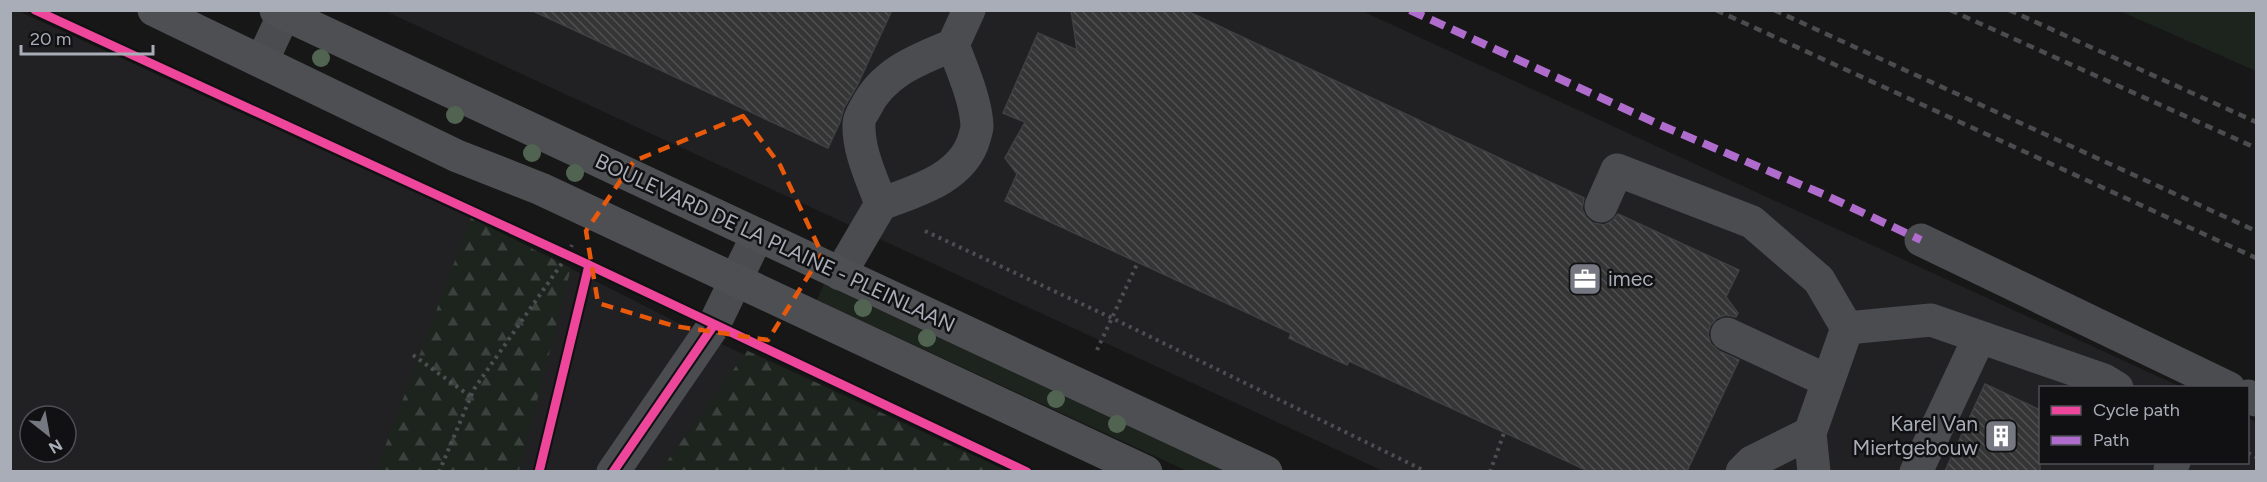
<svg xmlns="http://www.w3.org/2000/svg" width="2267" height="482" font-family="Figtree,sans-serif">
<defs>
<pattern id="forest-firs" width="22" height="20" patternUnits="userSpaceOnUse" patternTransform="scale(1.5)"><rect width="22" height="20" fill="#1d241e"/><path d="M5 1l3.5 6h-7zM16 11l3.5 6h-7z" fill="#3b413d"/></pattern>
<pattern id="building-back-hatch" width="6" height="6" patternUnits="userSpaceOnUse" patternTransform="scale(1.5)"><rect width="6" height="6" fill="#353536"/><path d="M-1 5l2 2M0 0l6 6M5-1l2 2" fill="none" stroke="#4f5051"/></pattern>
</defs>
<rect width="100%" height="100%" fill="#171717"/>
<!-- built -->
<g fill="#212123" fill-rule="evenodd">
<path d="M10 11H18L471 218 706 337 996 471H11ZM30 416H66V452H30Z"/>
<path d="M385 11H1362L2181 387 2040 388V462H2248V418L2256 422V471H1383Z"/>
</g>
<!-- grass -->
<g fill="#1d241e">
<path d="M2120 11H2256V71Z"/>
<path d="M824 284 1226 471H1187L817 300Z"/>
</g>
<!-- forest -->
<g fill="url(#forest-firs)">
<path d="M471 218 571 268 519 471H376Z"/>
<path d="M747 351H748L1007 471H660Z"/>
</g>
<!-- building -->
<g fill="url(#building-back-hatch)" stroke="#3f4043" stroke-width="1.5">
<path d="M531 10H892L858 84 844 108 840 122 828 148Z"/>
<path d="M1071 10H1185L1584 198 1582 209 1586 217 1593 223 1604 225 1612 221 1618 214 1739 270 1726 297 1738 313 1736 317 1726 315 1717 318 1710 326 1708 335 1711 344 1719 351 1739 360 1687 471H1588L1349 361 1347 365 1289 338 1291 333 1005 201 1017 174 1005 158 1025 122 1003 113 1038 33 1077 50Z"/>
<path d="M1985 384 2040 410V471H1945Z"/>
</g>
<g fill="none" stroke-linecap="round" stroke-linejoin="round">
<!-- path -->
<g stroke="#4d4e52" stroke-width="4" stroke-dasharray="3 4.5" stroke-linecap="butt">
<path d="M925 231 1112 318 1427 472"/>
<path d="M1097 350 1138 262"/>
<path d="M413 355 470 396"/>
<path d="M2248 453 2256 457"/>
<path d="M439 472 474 389 567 256 572 245"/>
<path d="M1490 472 1504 433"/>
</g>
<!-- minor -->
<g stroke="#4b4c50" stroke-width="33">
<path d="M262 61 284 14"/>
<path d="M881 204C915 191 962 179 974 139 975 135 977 130 977 126 976 100 962 69 953 45"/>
<path d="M1601 206 1617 170 1752 222 1819 280 1847 328 1810 433 1814 472"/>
<path d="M1921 240 2229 388"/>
<path d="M840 274 881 204C872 179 858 151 859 124 859 118 863 112 866 107 883 72 919 59 953 45L969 10"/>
<path d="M1847 328 1931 320 2104 380 2117 388"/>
<path d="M1727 334 1828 381"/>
<path d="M2248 396 2256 400"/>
<path d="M2170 470 2174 462"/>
<path d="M613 472 714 325 757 236"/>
<path d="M1742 472 1752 462 1810 433"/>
<path d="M1916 472 1979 338"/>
</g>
<!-- major -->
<g stroke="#4d4f52" stroke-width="33">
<path d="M154 10 457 156 541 189 1146 472"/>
<path d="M276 10 1266 472"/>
</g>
<!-- rail -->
<g stroke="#4b4c4f" stroke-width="4.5" stroke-dasharray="8 6" stroke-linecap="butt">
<path d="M1716 10 2256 258"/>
<path d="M1774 10 2256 231"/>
<path d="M1950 10 2256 148"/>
<path d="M2009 10 2256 122"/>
</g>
<!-- quiet -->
<path stroke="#b06ccc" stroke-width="8" stroke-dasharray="15 8" stroke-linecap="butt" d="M1410 10 1658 124 1825 195 1921 240"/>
<defs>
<g id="cycleway">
<path d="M35 10 589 265 1027 472"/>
<path d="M539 472 589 265"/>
<path d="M613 472 714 325"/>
</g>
</defs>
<!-- cycleway casing -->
<use href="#cycleway" stroke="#111113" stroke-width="13"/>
<!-- cycleway -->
<use href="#cycleway" stroke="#ed469a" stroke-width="9"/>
</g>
<!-- trees -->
<g fill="#506451">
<circle cx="321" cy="58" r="9"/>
<circle cx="455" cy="115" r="9"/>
<circle cx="532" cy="153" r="9"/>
<circle cx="575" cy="173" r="9"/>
<circle cx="863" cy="308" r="9"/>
<circle cx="927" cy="338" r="9"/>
<circle cx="1056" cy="399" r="9"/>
<circle cx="1117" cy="424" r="9"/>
</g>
<!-- marked area -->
<path fill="none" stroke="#e8590c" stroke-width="4.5" stroke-dasharray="12 8" stroke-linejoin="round" d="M743 116 780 165 822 254 768 340 674 326 598 303 586 231 634 161Z"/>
<!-- icons -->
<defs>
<symbol id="office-square" viewBox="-11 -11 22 22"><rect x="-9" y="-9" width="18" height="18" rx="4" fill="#757880" stroke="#111113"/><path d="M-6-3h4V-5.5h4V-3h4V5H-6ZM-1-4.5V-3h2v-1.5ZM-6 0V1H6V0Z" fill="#fff"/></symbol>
<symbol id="building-square" viewBox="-11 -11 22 22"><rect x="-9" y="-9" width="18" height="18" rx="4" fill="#757880" stroke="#111113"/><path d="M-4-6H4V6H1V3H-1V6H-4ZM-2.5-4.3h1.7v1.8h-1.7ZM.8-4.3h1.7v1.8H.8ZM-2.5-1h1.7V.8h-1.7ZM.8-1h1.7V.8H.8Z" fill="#fff"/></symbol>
</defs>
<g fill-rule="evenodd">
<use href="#office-square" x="1566" y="260" width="38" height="38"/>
<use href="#building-square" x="1982" y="417" width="38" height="38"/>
</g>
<g text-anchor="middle" stroke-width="5" stroke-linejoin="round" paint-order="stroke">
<!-- street labels -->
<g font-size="21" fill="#a8adb8" stroke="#111113">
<text transform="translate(775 243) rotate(25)" y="7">BOULEVARD DE LA PLAINE - PLEINLAAN</text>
</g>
<!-- poi labels -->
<g font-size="21" fill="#a8adb8" stroke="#111113" text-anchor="start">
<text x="1608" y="286">imec</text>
<text x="1978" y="431" text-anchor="end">Karel Van<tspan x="1978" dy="24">Miertgebouw</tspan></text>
</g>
</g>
<!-- border -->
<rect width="2267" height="482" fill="none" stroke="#a8adb8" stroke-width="24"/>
<!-- legend -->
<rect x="2039" y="386" width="210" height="78" fill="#111113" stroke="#4d4f55" stroke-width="1.5"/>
<rect x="2051" y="406" width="30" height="9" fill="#ed469a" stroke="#4d4f55" stroke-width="1.5"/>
<text x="2093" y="416" font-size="18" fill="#a8adb8">Cycle path</text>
<rect x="2051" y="436" width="30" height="9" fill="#b06ccc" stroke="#4d4f55" stroke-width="1.5"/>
<text x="2093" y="446" font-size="18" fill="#a8adb8">Path</text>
<!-- north arrow -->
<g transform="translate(48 434) rotate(149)"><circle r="28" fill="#111113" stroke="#4d4f55" stroke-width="1.5"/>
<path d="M0-4.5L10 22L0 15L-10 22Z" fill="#757880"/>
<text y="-9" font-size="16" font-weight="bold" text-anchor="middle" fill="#a8adb8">N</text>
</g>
<!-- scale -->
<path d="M21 45v9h132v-9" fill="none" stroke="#a8adb8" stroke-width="3"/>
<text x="30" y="45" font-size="18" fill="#a8adb8" stroke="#111113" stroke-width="4.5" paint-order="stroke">20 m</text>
</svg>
